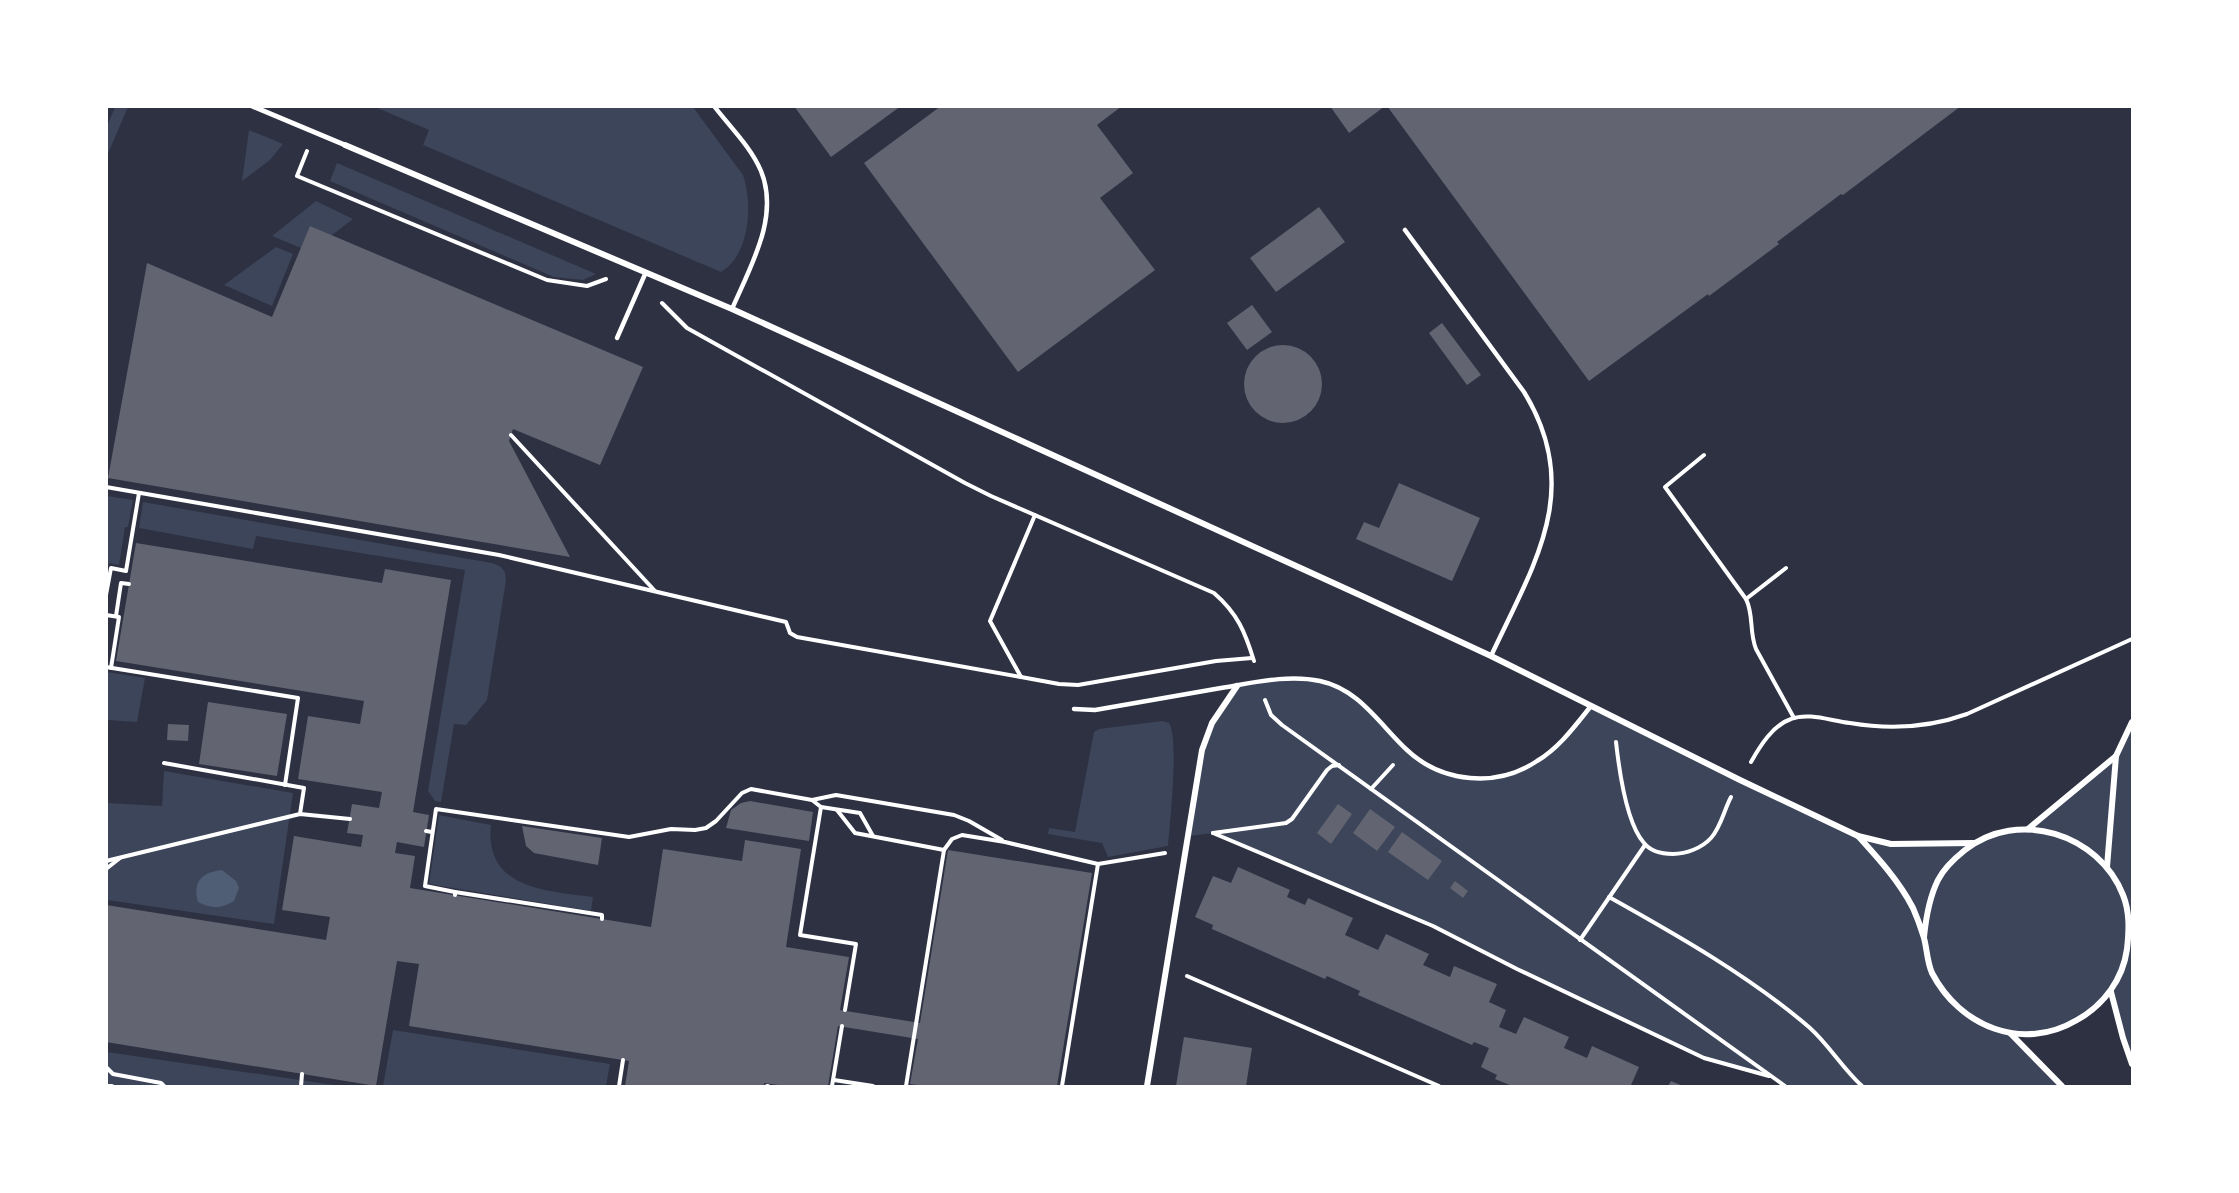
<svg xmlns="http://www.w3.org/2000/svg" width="2239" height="1193" font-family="'IBM Plex Sans',sans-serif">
<rect width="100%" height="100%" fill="#2d3142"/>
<!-- green -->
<g fill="#3c4559">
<path d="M115 107H128L107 156V126Z"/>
<path d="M375 107H693L743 175C753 204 750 255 721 272L423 145 429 130Z"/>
<path d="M249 130 283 144 270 160 242 181Z"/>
<path d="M337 163 596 274 583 280 554 277 330 181Z"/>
<path d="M316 201 353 219 332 235 301 248 272 236Z"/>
<path d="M276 247 293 254 272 306 224 285Z"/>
<path d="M107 496 133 500 128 527H125L119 565 109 563 107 575Z"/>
<path d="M143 502 492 563C502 566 506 570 506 580L487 700 466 725 454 724 441 802 435 801 428 791 465 570 256 536 253 549 139 528Z"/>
<path d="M107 672 145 678 137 722 107 720Z"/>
<path d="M1304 679 1320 681 1350 694 1407 750 1446 774 1492 778 1524 769 1550 751 1591 706 1858 836 1891 844 1974 843 2028 829 2116 757 2132 722V1064L2111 992 2091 1013 2039 1034H2011L2062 1086H1785L1772 1077 1704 1058 1433 926 1213 833 1189 836 1209 731 1237 686 1260 682Z"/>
<path d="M1162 721 1169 723C1179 736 1170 825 1168 846L1108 857 1102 843 1048 834 1049 828 1075 832 1094 732 1099 729Z"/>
<path d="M164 771 293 793 274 924 107 900V803L162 806Z"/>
<path d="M439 815 491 825C484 889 547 891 593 897L591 911 429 884Z"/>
<path d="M393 1030 610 1064 606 1086H383Z"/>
<path d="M107 1052 341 1086H107Z"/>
</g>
<!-- water -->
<path fill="#4f5d75" d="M222 870 236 881 239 888 234 901C221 909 211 909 198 902 192 882 202 872 222 870Z"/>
<!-- building -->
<g fill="#626471">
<path d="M794 106H901L831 157Z"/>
<path d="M941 106H1122L1097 125 1133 173 1100 198 1155 270 1018 372 864 163Z"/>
<path d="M1330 106H1385L1349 133Z"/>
<path d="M1387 106H1961L1843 195 1841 194 1777 242 1779 244 1709 296 1708 294 1589 381Z"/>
<path d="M1319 207 1345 242 1276 292 1250 258Z"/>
<path d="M310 226 643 367 600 465 513 429 509 441 570 557 108 478 147 263 272 317Z"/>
<path d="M1252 305 1272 332 1247 350 1227 323Z"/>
<path d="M1442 323 1481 375 1467 385 1429 333Z"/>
<circle cx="1283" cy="384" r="39"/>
<path d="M1399 483 1480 518 1452 581 1356 539 1364 522 1379 528Z"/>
<path d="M136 543 382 583 385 569 451 580 413 812 429 815 424 847 397 842 395 853 415 856 410 888 651 927 663 849 742 861 745 840 801 849 786 947 849 957 840 1010 920 1023 948 850 1092 873 1057 1086H925L910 1084 918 1039 838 1026 828 1086H785L764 1083V1086H625L629 1061 409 1026 419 964 397 961 376 1086 106 1042V905L326 940 330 917 282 910 294 836 361 847 363 835 347 833 352 804 379 808 382 792 298 779 308 716 360 724 364 701 116 661Z"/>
<path d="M208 702 287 714 277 776 199 764Z"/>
<path d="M168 724 189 725 188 741 167 740Z"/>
<path d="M750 801 813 812 809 841 726 828 731 810 741 803Z"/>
<path d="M1338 804 1352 814 1331 844 1317 833Z"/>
<path d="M1370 809 1395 827 1377 851 1353 833Z"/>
<path d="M522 826 602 838 598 865 534 853 526 846Z"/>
<path d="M1402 832 1442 861 1428 880 1388 852Z"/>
<path d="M1238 867 1290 890 1287 897 1305 905 1308 898 1353 918 1345 935 1378 950 1386 934 1429 954 1423 965 1450 977 1454 966 1497 984 1489 1002 1506 1010 1499 1027 1516 1034 1524 1017 1569 1037 1564 1048 1587 1058 1592 1046 1639 1067 1631 1085 1635 1086H1512L1495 1079 1497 1075 1481 1067 1489 1048 1474 1042 1472 1045 1358 995 1360 991 1327 976 1325 979 1212 929 1213 925 1195 917 1213 876 1231 883Z"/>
<path d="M1455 881 1468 891 1463 898 1450 888Z"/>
<path d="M1184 1037 1252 1048 1246 1086H1176Z"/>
<path d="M1671 1081 1683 1086H1668Z"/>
</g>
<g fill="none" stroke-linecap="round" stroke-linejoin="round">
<!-- path -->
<g stroke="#fff" stroke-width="4">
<path d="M307 151 297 176 547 280 587 286 606 279"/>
<path d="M662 303 687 328 965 483 991 496 1214 593C1238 614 1245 632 1254 661"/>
<path d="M511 435 655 591"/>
<path d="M1704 455 1665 487 1746 599C1754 615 1749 632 1756 649L1794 718"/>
<path d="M106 487 499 555 786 622 790 633 797 637 1021 677"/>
<path d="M1035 515 990 621 1021 677 1059 684 1078 685 1216 661 1252 658"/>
<path d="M106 595 111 568 126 571 139 493"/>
<path d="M1746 599 1786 568"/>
<path d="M106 615 119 617 111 668"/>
<path d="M116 616 121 583 129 584"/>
<path d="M106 667 298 698 285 785"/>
<path d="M1265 700 1271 715 1282 725 1785 1086"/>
<path d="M1616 742C1619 769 1626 823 1644 843 1651 852 1663 854 1673 854 1686 854 1702 848 1711 838 1721 827 1724 810 1731 797"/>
<path d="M1751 762C1760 746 1773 725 1791 719 1809 712 1831 721 1850 723 1891 730 1928 728 1967 714L2132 639"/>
<path d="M164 763 304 788 300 814"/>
<path d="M1371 789 1393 765"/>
<path d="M812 800 836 795 954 815 969 821 1002 840"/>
<path d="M821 807 800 935 856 944 845 1010"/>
<path d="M837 810 855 833 944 850 952 839 962 835 1005 842 1098 864 1165 853"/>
<path d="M426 831 432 832"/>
<path d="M1213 833 1433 926 1517 969 1704 1058 1769 1076"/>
<path d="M1213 833 1286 823 1292 819 1327 770 1332 766 1339 765"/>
<path d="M106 861 300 814 350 819"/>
<path d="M106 869 120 858"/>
<path d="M455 892 602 915V919"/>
<path d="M455 895V892L425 886 436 809 629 837 671 829 695 830 706 828 716 821 742 793 751 789 812 800 821 807 860 813 873 836"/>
<path d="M1609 897C1677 935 1751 977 1810 1028 1829 1045 1843 1069 1862 1086"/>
<path d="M1580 940 1645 845"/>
<path d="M1187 976 1439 1086"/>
<path d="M106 1067 113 1074 161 1083 164 1086"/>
<path d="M834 1080 873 1086"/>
<path d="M106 1086H112"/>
<path d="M301 1086 302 1074"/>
<path d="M619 1086 623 1060"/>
<path d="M767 1086H768"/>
<path d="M832 1086 842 1026"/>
<path d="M906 1086 944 850"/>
<path d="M1062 1086 1098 864"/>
</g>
<!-- service -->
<g stroke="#fff" stroke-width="4.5">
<path d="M714 106C730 127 751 147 761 171 780 217 750 267 732 309"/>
<path d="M1405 230 1524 392C1584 490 1534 564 1491 656"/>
<path d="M617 338 646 272"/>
<path d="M1074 709 1095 710C1137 703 1179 695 1221 688 1252 683 1288 674 1320 681 1359 689 1380 725 1407 750 1442 783 1497 788 1537 761 1559 748 1575 726 1591 706"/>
</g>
<!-- pedestrian -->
<path stroke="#fff" stroke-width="5" d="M252 106 345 145"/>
<!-- minor -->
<g stroke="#fff" stroke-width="6">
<path d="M345 145 732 309 1362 596 1491 656 1740 780 1858 836 1891 844 1974 843"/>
<path d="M2028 829 2116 756"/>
<path d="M1858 836C1878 858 1899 881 1913 908 1917 917 1921 928 1924 938 1927 949 1927 962 1932 973 1960 1027 2023 1052 2077 1020 2104 1005 2123 979 2127 949 2129 931 2130 912 2123 895 2099 834 2018 808 1965 850 1955 858 1944 868 1938 880 1929 898 1926 917 1924 937"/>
<path d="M2107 867 2116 756 2132 722"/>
<path d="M2111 992 2123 1038 2132 1064"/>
<path d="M2010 1033 2062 1086"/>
<path d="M1147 1086 1202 750 1212 723 1237 686"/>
</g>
</g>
<!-- border -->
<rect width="2239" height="1193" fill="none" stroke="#ffffff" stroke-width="216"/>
</svg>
